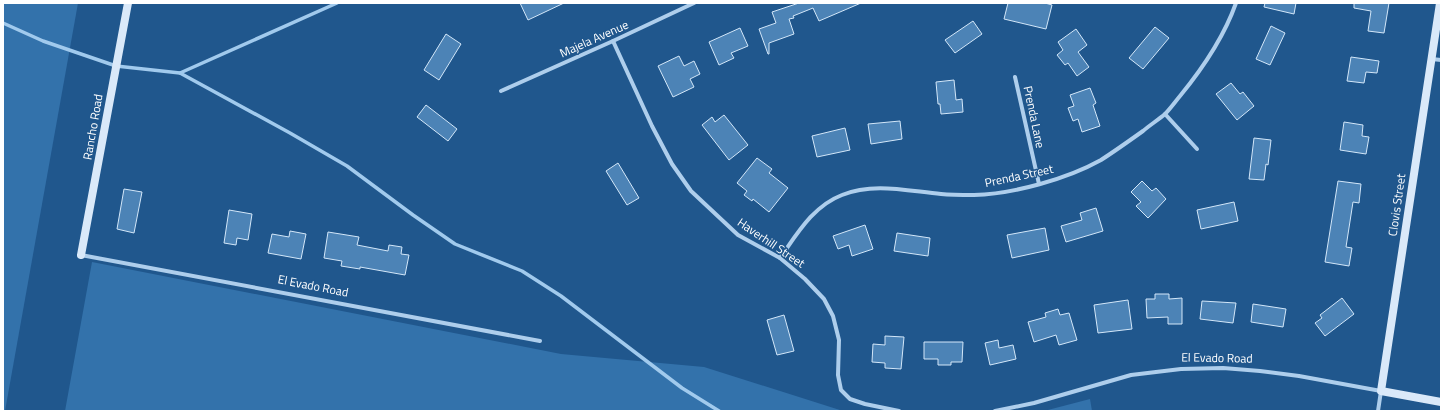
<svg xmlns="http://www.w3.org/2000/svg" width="1444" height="414" font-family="'Titillium Web',sans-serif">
<rect width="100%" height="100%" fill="#20578d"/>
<!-- green -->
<g fill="#3372ab">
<path d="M3 3H78L5 411H3Z"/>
<path d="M92 262 561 354 704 367 843 411H65Z"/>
<path d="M1090 399 1092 411H1044Z"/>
</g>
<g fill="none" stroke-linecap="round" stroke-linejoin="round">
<!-- stream -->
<g stroke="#a1caed" stroke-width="3.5">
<path d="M3 23 43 41 116 66 180 73 290 133 347 166 413 215 455 244 522 271 561 296 682 388 719 411"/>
<path d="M180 73 337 3"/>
</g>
</g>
<!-- building -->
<g fill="#4c83b6" stroke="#d3e7f9">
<path d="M520 3H564L528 20Z"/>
<path d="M799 3H861L819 21 813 8 793 16 794 18 789 19 794 34 769 43V54H768L759 29 776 23 772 12Z"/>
<path d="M1008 3H1045L1052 5 1046 29 1004 19Z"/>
<path d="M1265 3H1296L1294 14 1264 7Z"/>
<path d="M1354 3H1389L1384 33 1368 31 1371 11 1354 8Z"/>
<path d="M973 21 982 34 955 53 945 40Z"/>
<path d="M1271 26 1285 33 1270 65 1256 59Z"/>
<path d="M1155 27 1169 38 1143 69 1129 58Z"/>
<path d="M740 28 748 46 731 53 734 58 719 65 709 42Z"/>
<path d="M1076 29 1087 45 1078 52 1089 67 1077 76 1068 63 1065 65 1057 55 1063 50 1058 42Z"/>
<path d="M446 34 461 44 439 80 424 70Z"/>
<path d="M679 56 684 66 694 61 700 74 690 79 694 87 673 97 658 66Z"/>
<path d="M1351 57 1379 61 1377 73 1366 72 1364 83 1347 81Z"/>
<path d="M954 80 956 100 962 99 963 112 941 114 940 104H938L936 82Z"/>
<path d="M1231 83 1240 94 1243 92 1254 106 1237 120 1216 94Z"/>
<path d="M1090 88 1096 103 1093 105 1100 126 1082 132 1078 119 1073 121 1068 108 1074 106 1070 95Z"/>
<path d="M426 105 457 129 448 141 417 117Z"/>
<path d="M724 115 748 145 729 160 702 125 712 117 715 122Z"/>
<path d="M900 121 902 139 871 144 868 124Z"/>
<path d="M1344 122 1363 125 1362 136 1369 137 1366 154 1340 150Z"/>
<path d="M845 128 850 150 817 157 812 136Z"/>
<path d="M1254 138 1271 140 1268 165 1266 164 1264 180 1249 179Z"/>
<path d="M757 158 772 169 769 173 788 188 769 212 753 199 752 201 744 195 747 191 737 183Z"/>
<path d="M618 163 639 198 627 205 606 171Z"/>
<path d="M1142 181 1152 191 1156 188 1166 199 1148 218 1136 206 1141 202 1131 192Z"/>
<path d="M1338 181 1361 184 1359 203 1353 202 1346 247 1352 248 1349 266 1325 262Z"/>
<path d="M124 189 142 192 134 233 117 229Z"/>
<path d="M1234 202 1238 221 1201 229 1197 210Z"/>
<path d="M1096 208 1103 231 1066 242 1061 226 1082 220 1080 213Z"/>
<path d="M229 210 252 214 248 240 237 238 236 245 224 243Z"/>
<path d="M865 225 873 249 852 256 849 245 838 249 833 236Z"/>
<path d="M1045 228 1049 250 1012 258 1007 235Z"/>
<path d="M290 231 306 234 301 259 268 253 272 234 289 237Z"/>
<path d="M328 232 359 237 357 245 388 251 389 245 402 247 401 254 409 255 405 275 360 267V269L341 266 342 261 324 258Z"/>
<path d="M897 233 930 238 928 256 894 251Z"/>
<path d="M1155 294H1169V299L1182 298V324H1168V317L1147 318 1146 299H1155Z"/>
<path d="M1342 298 1354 314 1325 336 1315 323 1322 318 1320 315Z"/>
<path d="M1128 300 1132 329 1098 333 1094 305Z"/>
<path d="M1202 301 1236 303 1233 323 1200 319Z"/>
<path d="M1253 304 1286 309 1283 327 1251 322Z"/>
<path d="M1058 309 1060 315 1069 313 1077 340 1059 345 1056 335 1034 342 1028 322 1046 317 1045 313Z"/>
<path d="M784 315 794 351 777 355 767 320Z"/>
<path d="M885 336 904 337 901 369 885 368V363L872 362 873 344 885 345Z"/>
<path d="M998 340 999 348 1013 345 1016 359 990 365 985 343Z"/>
<path d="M924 342H963L962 362H951V365H938V359H924Z"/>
</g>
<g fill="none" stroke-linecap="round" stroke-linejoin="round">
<!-- street -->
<g stroke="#aeceec" stroke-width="4">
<path d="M613 41 652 126 672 164 691 191 738 235 780 258 805 279 824 299 833 316 839 340 838 375 841 390 850 399 865 404 899 411"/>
<path d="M1432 59 1441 60"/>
<path d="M1015 77 1039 184"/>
<path d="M501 91 613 41 694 3"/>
<path d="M1165 114 1197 149"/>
<path d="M81 255 540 341"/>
<path d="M780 258C797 234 813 206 842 195 873 182 908 191 941 194 951 195 963 195 974 195 1013 194 1067 179 1101 160 1115 151 1129 141 1143 131 1150 125 1158 120 1165 114 1170 109 1175 102 1180 96 1203 68 1224 37 1236 3"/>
<path d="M995 411 1034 403 1131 375 1181 369 1223 368 1260 371 1299 376 1381 391 1378 411"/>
</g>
<!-- secondary -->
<g stroke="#dae9f9" stroke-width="8">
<path d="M1440 3 1381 391 1441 402"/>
<path d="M81 255 128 3"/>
</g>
</g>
<g text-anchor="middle" stroke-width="3" stroke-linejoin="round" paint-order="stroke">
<!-- street labels -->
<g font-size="12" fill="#fff" stroke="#20578d">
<text transform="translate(594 39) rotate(-24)" y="4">Majela Avenue</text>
<text transform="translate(1034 117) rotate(78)" y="4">Prenda Lane</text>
<text transform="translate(93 127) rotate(-80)" y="4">Rancho Road</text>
<text transform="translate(1019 176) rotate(-12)" y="4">Prenda Street</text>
<text transform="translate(1397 205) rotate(-82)" y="4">Clovis Street</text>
<text transform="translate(771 243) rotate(34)" y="4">Haverhill Street</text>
<text transform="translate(313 286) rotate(11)" y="4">El Evado Road</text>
<text transform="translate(1217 358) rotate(1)" y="4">El Evado Road</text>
</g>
</g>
<!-- border -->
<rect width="1444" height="414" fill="none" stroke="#ffffff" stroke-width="8"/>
</svg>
